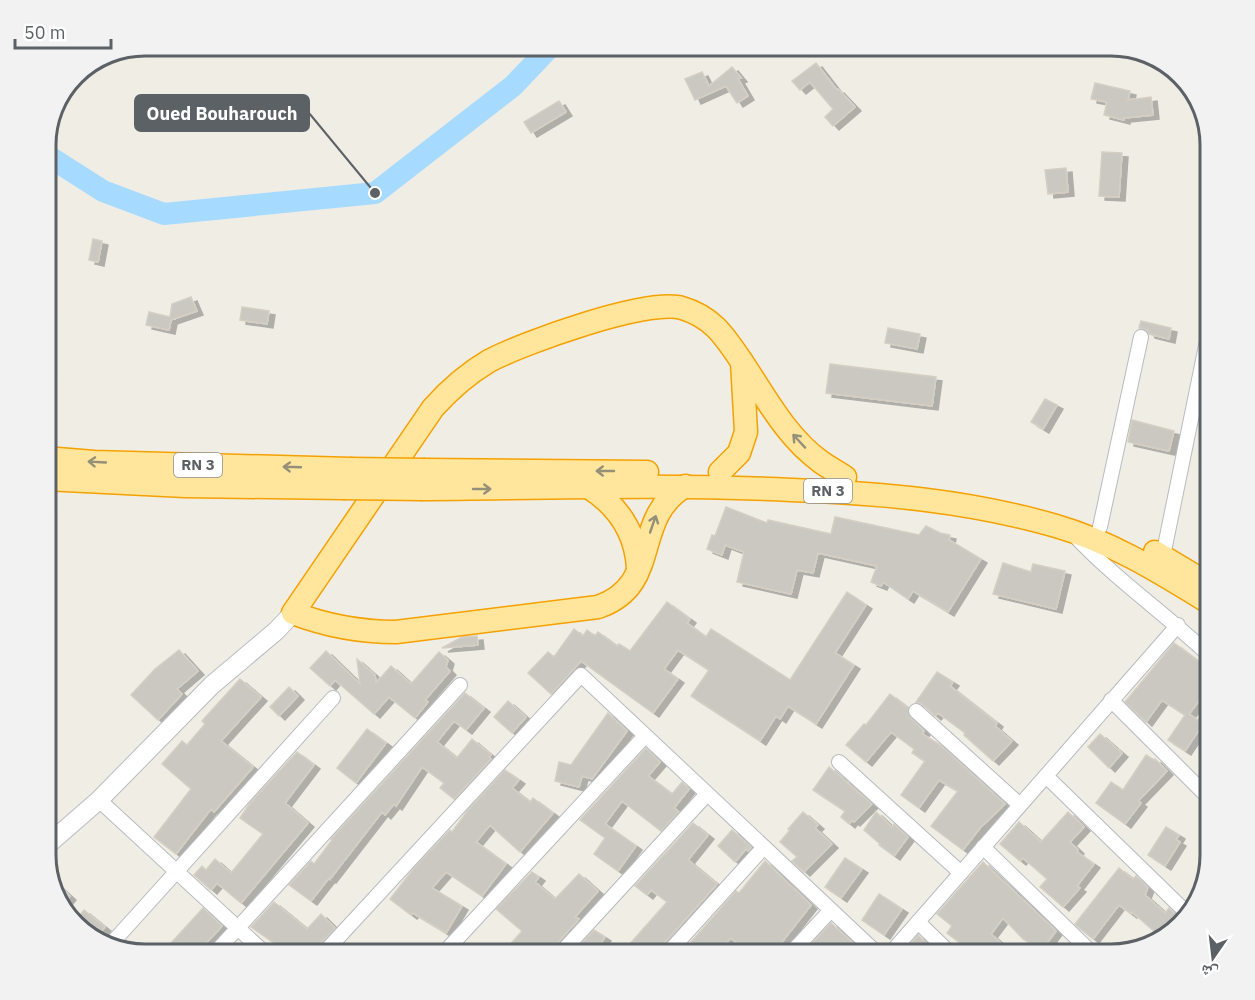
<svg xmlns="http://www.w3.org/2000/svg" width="1255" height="1000" font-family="'IBM Plex Sans','Noto Naskh Arabic',sans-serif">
<defs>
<filter id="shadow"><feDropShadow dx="6" dy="4" stdDeviation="0" flood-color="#0004"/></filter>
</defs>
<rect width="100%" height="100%" fill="#f0ede5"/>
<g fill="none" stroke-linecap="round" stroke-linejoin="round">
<!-- river -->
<path stroke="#a6dbff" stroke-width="22" d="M45 154 103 191 164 214 375 193 513 86 552 45"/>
</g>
<!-- building -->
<g fill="#cbc8c2" stroke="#d5cfc3" stroke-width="1.5" filter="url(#shadow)">
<path d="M816 63 837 90 838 89 855 107 833 126 825 117 833 109 810 82 800 90 792 81Z"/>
<path d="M732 67 741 78 738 79 748 96 737 103 726 86 695 100 685 79 702 72 709 86Z"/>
<path d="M1095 83 1130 91 1128 100 1151 97 1153 115 1124 118V120L1104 115 1107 102 1091 99Z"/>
<path d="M559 101 566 112 531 133 524 122Z"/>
<path d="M1102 152 1122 153 1119 197 1099 196Z"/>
<path d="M1066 168 1068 192 1048 194 1045 170Z"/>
<path d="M93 239 102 241 98 262 89 260Z"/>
<path d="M191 297 197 311 171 320 169 330 146 325 149 312 170 317 172 304Z"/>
<path d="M242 307 269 311 267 324 240 320Z"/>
<path d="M1141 321 1171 328 1169 339 1149 334 1147 330 1139 328Z"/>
<path d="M888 328 920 334 917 349 885 343Z"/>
<path d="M830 364 936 377 932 406 826 393Z"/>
<path d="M1045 399 1057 405 1043 429 1031 422Z"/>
<path d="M1132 420 1174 431 1169 451 1128 442Z"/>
<path d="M726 507 767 523 768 520 831 534 835 517 919 535 926 526 940 533 950 535 949 540 981 559 948 612 913 591 908 599 883 582 881 586 871 582 877 566 818 553 813 573 797 570 791 594 737 582 744 552 725 545 722 555 707 549 712 535 715 536Z"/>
<path d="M1003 563 1031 572 1033 564 1065 571 1056 609 993 594Z"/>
<path d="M847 592 866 605 835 653 854 665 816 724 788 706 780 719 776 716 760 741 691 696 709 670 678 650 664 669 678 679 653 713 581 661 551 694 528 673 548 652 554 657 574 629 583 636 587 630 595 636 598 632 617 646 619 644 630 651 667 602 690 619 687 623 706 637 711 629 790 680Z"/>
<path d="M477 636 478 645 442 648 462 637Z"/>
<path d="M1174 643 1210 670V703L1202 697 1189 714 1203 724 1185 751 1168 740 1185 715 1162 700 1146 722 1125 702Z"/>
<path d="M179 650 198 671 177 689 182 694 158 720 131 695 155 669Z"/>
<path d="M326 651 360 684 357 659 375 675 376 683 391 666 411 684 439 652 448 660 446 667 450 671 425 700 428 702 415 718 389 697 374 714 335 680 330 686 310 668Z"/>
<path d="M937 672 953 682 950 686 997 723 995 726 1012 741 993 761 964 735 965 733 938 713 935 716 922 704 916 702Z"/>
<path d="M240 679 261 697 221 741 253 767 214 812 211 809 176 854 154 837 191 789 162 764 182 741 187 745 205 724 202 721Z"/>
<path d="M289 687 298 696 279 716 270 707Z"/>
<path d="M465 693 484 708 466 730 454 721 437 742 457 758 472 739 491 755 489 757 491 759 454 799 440 788 444 783 422 767 396 806 394 804 385 815 382 812 330 879 329 878 311 901 289 885 311 861 314 864 332 840 331 839Z"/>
<path d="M890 694 908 708 910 717 924 731 922 734 939 744 1005 804 980 828 963 850 931 826 958 791 939 780 919 808 901 795 925 761 912 753 914 749 891 732 866 762 846 745 864 724 866 725Z"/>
<path d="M508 701 526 717 512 733 494 717Z"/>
<path d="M608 713 627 731 592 779 582 776 579 787 555 781 559 762 571 765Z"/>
<path d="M367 729 386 743 356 783 337 768Z"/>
<path d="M1100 734 1122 753 1109 768 1088 747Z"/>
<path d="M646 748 660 762 648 776 672 794 682 782 689 789 674 808 679 812 661 831 622 801 605 824 636 846 618 871 594 854 605 838 580 820Z"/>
<path d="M297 752 314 765 285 803 308 823 241 903 217 883 211 890 194 875 202 866 206 870 215 859 231 873 263 834 240 818 250 803Z"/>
<path d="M1146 755 1154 760 1155 759 1167 771 1138 801 1141 803 1125 824 1096 803 1111 782 1123 790Z"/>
<path d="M829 767 872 804 854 822 852 820 849 824 841 817 845 811 813 790Z"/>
<path d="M505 770 519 780 512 788 530 802 533 798 553 813 520 852 490 825 476 842 506 864 482 896 446 872 432 888 462 906 446 933 413 913 411 915 390 899 415 867 450 830 452 832 468 810Z"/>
<path d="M803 812 818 825 815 828 832 844 804 872 792 861 797 857 780 842 790 830 788 829Z"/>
<path d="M876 812 892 827 894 824 908 837 894 856 879 845 880 844 864 830Z"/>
<path d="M1068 812 1084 827 1070 842 1078 850 1077 852 1094 864 1077 886 1080 888 1063 907 1040 887 1047 879 1023 858 1020 861 1000 844 1019 822 1041 842Z"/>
<path d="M693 823 708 835 688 860 717 884 659 949 657 955H620L667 902 651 890 647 895 635 886Z"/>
<path d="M1166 827 1179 835 1176 840 1180 842 1165 866 1148 855Z"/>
<path d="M732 830 751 847 748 851 746 849 735 862 718 846Z"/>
<path d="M845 858 862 869 841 898 825 887Z"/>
<path d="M765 861 811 905 778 947 782 950 780 955H751L731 938 715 955 710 951 705 955 691 942 736 891 739 893Z"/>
<path d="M983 862 1056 931 1041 951 1023 939 1003 918 991 934 1014 955H976L947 933 952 926 937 914Z"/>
<path d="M1119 868 1133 879 1136 876 1148 887 1145 895 1165 913 1169 908 1184 922 1163 939 1132 912 1131 914 1119 905 1093 939 1078 927 1075 924Z"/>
<path d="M532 872 539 877 535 882 555 899 579 874 598 891 575 917 579 919 552 949 550 955H501L522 931 496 909Z"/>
<path d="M49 877 70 896 61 907 55 899Z"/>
<path d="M879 894 902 909 884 935 862 920Z"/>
<path d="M274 902 307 929 321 914 335 928 315 949 313 955H276L281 948 251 927Z"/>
<path d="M203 908 222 926 195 955H160Z"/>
<path d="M84 910 105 927 96 937 79 931 74 923Z"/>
<path d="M831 923 866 955H801Z"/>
<path d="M594 930 605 937 599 946 600 951 597 955H571Z"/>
<path d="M918 935 939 955H901Z"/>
</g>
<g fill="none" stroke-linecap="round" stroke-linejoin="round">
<defs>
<g id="minor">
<path d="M1100 527 1141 337"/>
<path d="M1075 536C1116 580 1166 614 1210 656"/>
<path d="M1163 556 1210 326"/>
<path d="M1111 700 1210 799"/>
<path d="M916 711 1020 805"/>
<path d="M839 762 961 873"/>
<path d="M1046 776 1188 914"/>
<path d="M99 800 267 955"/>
<path d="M983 847 1094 955"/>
<path d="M918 922 952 955"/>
<path d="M112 943 333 698"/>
<path d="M213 955 460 685"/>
<path d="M322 955 581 675 879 955"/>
<path d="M442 955 645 736"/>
<path d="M559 955 707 794"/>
<path d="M666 955 764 847"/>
<path d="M789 955 831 910"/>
<path d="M889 955 1178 625"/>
</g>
<path id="secondary" d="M45 847 99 800 212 685 276 631 293 613"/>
<g id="trunk">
<path d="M45 458 94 462 350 469"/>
<path d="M425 470 647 472"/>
<path d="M720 472 739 453 746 432 742 362C765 396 786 437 821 462 828 467 837 472 845 477"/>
<path d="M45 479 185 486 343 488"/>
<path d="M685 486C630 519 663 585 598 607L396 632C359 632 327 626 293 613L433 408C450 389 467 374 489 361 523 343 647 298 682 308 713 317 725 337 742 362"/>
<path d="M590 488C619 507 636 533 638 568"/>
<path d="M423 489C546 488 669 484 791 490 880 493 970 501 1056 526 1112 542 1161 573 1210 603"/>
<path d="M1155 552 1210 585"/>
</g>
</defs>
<!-- minor casing -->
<use href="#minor" stroke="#b7bbc0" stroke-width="16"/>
<!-- secondary casing -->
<use href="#secondary" stroke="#b8bcc2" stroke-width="20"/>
<!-- trunk casing -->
<use href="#trunk" stroke="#f5a100" stroke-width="25"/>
<!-- minor -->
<use href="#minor" stroke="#fff" stroke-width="14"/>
<!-- secondary -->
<use href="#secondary" stroke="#fff" stroke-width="18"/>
<!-- trunk -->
<use href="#trunk" stroke="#ffe69c" stroke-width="22"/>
<defs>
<g id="trunk-bridge">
<path d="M350 469 425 470"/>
<path d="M343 488 423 489"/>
</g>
</defs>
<!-- trunk-bridge casing -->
<use href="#trunk-bridge" stroke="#f5a100" stroke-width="25" stroke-linecap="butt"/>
<!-- trunk-bridge -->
<use href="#trunk-bridge" stroke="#ffe69c" stroke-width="22"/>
</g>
<!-- one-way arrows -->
<defs><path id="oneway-shaft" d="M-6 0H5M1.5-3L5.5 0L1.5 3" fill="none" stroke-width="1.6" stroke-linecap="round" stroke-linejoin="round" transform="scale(1.5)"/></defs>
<g stroke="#959079">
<use href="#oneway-shaft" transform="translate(799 441) rotate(-133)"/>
<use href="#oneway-shaft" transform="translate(97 462) rotate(-177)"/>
<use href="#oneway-shaft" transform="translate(292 467) rotate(-178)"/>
<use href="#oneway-shaft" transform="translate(605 471) rotate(-180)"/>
<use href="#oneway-shaft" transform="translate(482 489)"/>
<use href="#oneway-shaft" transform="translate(653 524) rotate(-71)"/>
</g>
<g text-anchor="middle" stroke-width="4.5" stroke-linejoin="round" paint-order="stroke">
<!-- shield labels -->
<g fill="#fff" stroke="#8d9094" stroke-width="1.5">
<rect x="174" y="453" width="48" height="24" rx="4.5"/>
<rect x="804" y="479" width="48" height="24" rx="4.5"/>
</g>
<g font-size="15" font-weight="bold" fill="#5c6166">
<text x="198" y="470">RN 3</text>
<text x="828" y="496">RN 3</text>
</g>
</g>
<!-- crop -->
<path d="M0 0H1255V1000H0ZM145 56H1111A89 89 0 0 1 1200 145V855A89 89 0 0 1 1111 944H145A89 89 0 0 1 56 855V145A89 89 0 0 1 145 56Z" fill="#f2f2f3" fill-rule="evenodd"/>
<path fill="none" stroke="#5c6166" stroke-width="3" d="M145 56H1111A89 89 0 0 1 1200 145V855A89 89 0 0 1 1111 944H145A89 89 0 0 1 56 855V145A89 89 0 0 1 145 56Z"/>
<!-- callouts -->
<path fill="none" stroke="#5c6166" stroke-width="2" d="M375 193L309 113"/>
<circle fill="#5c6166" stroke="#fff" stroke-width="2" cx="375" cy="193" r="6"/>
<rect fill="#5c6166" stroke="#5c6166" stroke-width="2" x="135" y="95" width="174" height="36" rx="6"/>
<g font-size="18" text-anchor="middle" font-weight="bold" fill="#fff">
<text x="222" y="120">Oued Bouharouch</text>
</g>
<!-- north arrow -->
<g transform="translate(1213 958) rotate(194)" stroke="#ffffff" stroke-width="4.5" paint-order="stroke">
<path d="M0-4.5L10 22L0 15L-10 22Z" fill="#5c6166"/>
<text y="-9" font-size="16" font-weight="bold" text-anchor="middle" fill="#5c6166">ش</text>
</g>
<!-- scale -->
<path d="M15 39v9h96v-9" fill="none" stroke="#5c6166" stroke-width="3"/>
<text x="24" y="39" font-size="18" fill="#5c6166" stroke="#ffffff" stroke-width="4.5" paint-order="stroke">50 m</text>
</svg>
